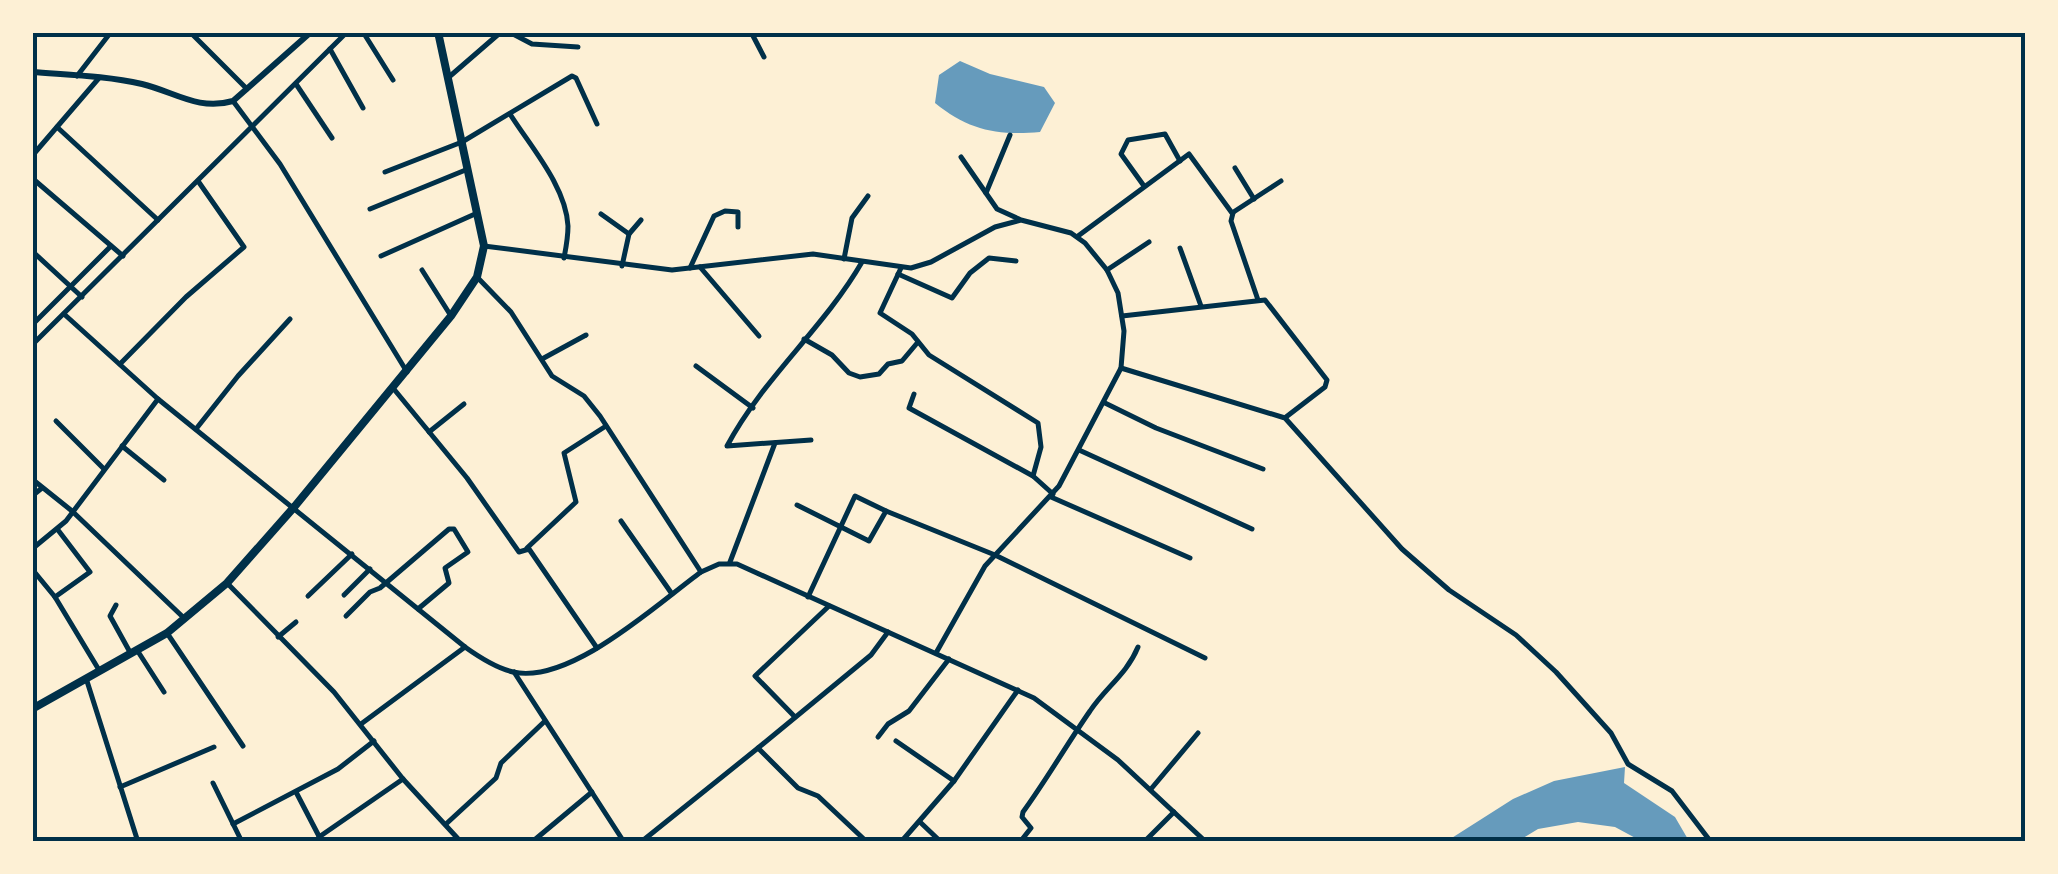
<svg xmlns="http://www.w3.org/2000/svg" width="2058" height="874" font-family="Mulish,sans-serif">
<rect width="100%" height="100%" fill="#fdf0d5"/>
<!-- water -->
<g fill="#669bbc">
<path d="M960 61 990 74 1044 87 1055 103 1040 132C998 136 968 130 935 103L939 75Z"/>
<path d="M1625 767 1624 783 1675 817 1689 841H1641L1615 827 1578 822 1538 829 1518 841H1447L1513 799 1554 781Z"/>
</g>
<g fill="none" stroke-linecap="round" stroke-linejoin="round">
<!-- minor -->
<g stroke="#003049" stroke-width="5">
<path d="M190 32 247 89"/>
<path d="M363 32 393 80"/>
<path d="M509 32 532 44 578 47"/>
<path d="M751 32 764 57"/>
<path d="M1042 32V33"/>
<path d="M32 40 37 32"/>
<path d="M330 49 363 108"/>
<path d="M77 76 111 32"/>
<path d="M449 77 501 32"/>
<path d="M296 84 332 138"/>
<path d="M233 101 280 164 407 372"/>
<path d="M510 114C530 146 566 186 568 226 568 236 566 248 564 258"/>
<path d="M57 127 158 220"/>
<path d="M32 156 99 78"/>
<path d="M961 157 997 209 1019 219"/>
<path d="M1235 168 1254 199"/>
<path d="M385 172 462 142 572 76 576 78 597 124"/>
<path d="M32 178 123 256"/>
<path d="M1144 186 1121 154 1128 140 1165 134 1180 161"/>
<path d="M986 193 1010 135"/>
<path d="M370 209 468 169"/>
<path d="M1233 213 1231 221 1258 300"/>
<path d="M601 214 629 234"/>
<path d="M1078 236 1189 154 1232 213 1281 181"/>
<path d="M484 246 672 270 813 254 911 268 931 262 995 227 1021 220 1071 233 1085 243 1107 270 1118 293 1124 331 1121 368 1059 486 985 566 936 653"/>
<path d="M1180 248 1201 306"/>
<path d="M32 251 82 297"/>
<path d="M381 256 475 214"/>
<path d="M844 259 852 218 868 196"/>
<path d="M622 266 629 234 641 220"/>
<path d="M700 267 759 336"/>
<path d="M690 268 714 216 725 211 738 212V227"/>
<path d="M901 268 880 313 912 334 929 355 1038 423 1041 447 1033 476"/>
<path d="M422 270 451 316"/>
<path d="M1107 270 1149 242"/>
<path d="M898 274 952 298 970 273 989 258 1016 261"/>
<path d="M477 277 511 312 552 376 584 396 600 416 701 572"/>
<path d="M64 314 158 399 465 647C479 657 496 668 513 672 570 685 657 604 701 572L719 564H737L1034 698 1118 760 1206 842"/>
<path d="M1122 316 1265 300 1327 380 1325 387 1286 417"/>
<path d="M32 325 111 246"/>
<path d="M804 339 832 355 849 373 860 377 879 374 888 364 902 361 918 342"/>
<path d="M32 345 347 32"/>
<path d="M542 359 586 335"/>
<path d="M120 364 186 297 244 247 198 181"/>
<path d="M696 366 753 408"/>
<path d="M1121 368 1285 418 1402 549 1449 590 1516 635 1556 672 1611 733 1628 764 1672 791 1711 842"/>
<path d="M393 388 467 478 519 552 529 549 597 648"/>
<path d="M914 394 909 408 1033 476 1053 494"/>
<path d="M1105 403 1156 428 1263 469"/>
<path d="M56 421 104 469"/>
<path d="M196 429 238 376 290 319"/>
<path d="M429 432 464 404"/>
<path d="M811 440 727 446C763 378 824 328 862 262"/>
<path d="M122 446 164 480"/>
<path d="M1079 450 1252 529"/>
<path d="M32 479 72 511 185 619"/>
<path d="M32 496 42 488"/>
<path d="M1051 497 1190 558"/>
<path d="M797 505 869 541 886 511 855 496 808 597"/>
<path d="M886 511 995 555 1205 658"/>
<path d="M621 521 672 594"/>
<path d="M527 548 576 502 564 453 606 426"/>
<path d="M32 549 66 521 158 399"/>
<path d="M730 562 775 443"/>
<path d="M32 569 55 597 99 670"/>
<path d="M227 583 334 692 403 779 461 842"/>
<path d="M344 595 370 569"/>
<path d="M308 596 352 554"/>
<path d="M55 597 90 572 58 530"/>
<path d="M116 605 110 616 131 654"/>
<path d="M346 616 370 592 380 588 449 529H454L468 552 445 568 449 583 418 609"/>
<path d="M167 633 243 746"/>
<path d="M278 637 296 622"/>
<path d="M137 650 164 692"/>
<path d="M514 672 624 842"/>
<path d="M86 678 138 842"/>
<path d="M795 717 755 676 829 606"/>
<path d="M361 724 465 647"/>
<path d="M878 737 888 724 909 711 949 659"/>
<path d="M896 741 954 781"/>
<path d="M213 783 242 842"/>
<path d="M120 787 214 747"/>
<path d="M1151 789 1198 733"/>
<path d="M296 792 322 842"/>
<path d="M920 822 941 842"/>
<path d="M233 824 338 769 374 741"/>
<path d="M446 824 496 778 501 763 545 721"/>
<path d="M319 837 403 779"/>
<path d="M532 842 592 792"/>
<path d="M641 842 758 748"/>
<path d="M867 842 818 796 798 788 758 748 871 655 888 632"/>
<path d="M901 842 954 781 1018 690"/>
<path d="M1020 842 1031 828 1022 817 1023 812C1047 779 1067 744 1090 711 1105 688 1127 674 1138 647"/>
<path d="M1144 842 1174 812"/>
</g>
<!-- secondary -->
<path stroke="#003049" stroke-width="6" d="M32 72C69 75 107 76 142 84 175 92 198 111 233 101L311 32"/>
<!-- trunk -->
<path stroke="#003049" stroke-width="8" d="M32 709 167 633 227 583 295 506 451 316 477 277 484 246 438 32"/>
</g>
<!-- border -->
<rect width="2058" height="874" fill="none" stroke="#fdf0d5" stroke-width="70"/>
<rect x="35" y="35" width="1988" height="804" fill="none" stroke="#003049" stroke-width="4"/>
</svg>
